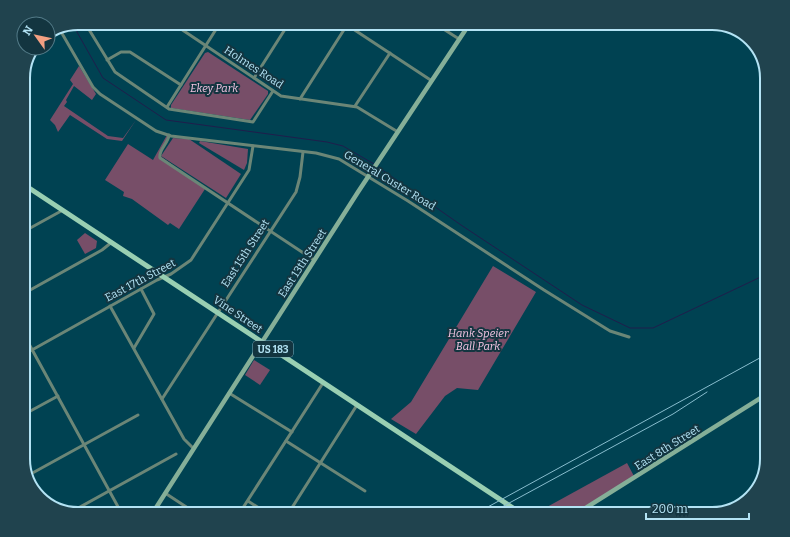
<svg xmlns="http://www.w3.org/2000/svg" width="790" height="537" font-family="Bitter,serif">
<rect width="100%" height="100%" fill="#004252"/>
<!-- green -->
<g fill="#774e68">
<path d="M208 52 268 91V94L250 120 171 108V105L205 53Z"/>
<path d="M79 66 96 94 92 100 74 86 66 100 67 102 64 106 108 136 123 138 136 120 122 141 107 139 70 115 58 132 55 125 50 120 73 84 70 80Z"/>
<path d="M167 135H169L159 155 205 189 179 229 170 223 168 225 132 199 123 196 124 192 105 180 128 144 153 160Z"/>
<path d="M173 138 189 139 241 174 226 198 161 156Z"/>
<path d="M200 141 248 149 247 163 244 170 199 143Z"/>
<path d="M85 233 97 241 96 248 85 254 77 240Z"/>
<path d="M493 266 536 292 478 390 457 388 445 396 416 434 391 419 411 402Z"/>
<path d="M254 360 270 370 260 385 245 375Z"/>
<path d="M627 463 635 478 571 514 536 513Z"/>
</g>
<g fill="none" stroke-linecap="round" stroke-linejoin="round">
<!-- stream -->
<g stroke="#1f1e4c" stroke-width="1">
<path d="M73 25 103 78 166 120 327 142 343 146 374 164"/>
<path d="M378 167 461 225 582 305 630 328H653L767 274"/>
</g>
<!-- street -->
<g stroke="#6b8677" stroke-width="3">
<path d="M85 23 115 72 169 109 253 122 273 91"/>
<path d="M172 23 281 96 357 107 398 132"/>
<path d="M344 23 432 81"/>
<path d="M434 23 459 39"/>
<path d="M60 30 93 87 100 94 156 131 171 136 316 153 339 159 408 201 544 290 610 331 629 337"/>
<path d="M107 60 121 52H130L181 85"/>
<path d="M254 78 289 23"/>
<path d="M300 99 347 25"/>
<path d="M355 106 390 53"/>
<path d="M167 107 220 23"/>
<path d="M169 135C168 144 158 150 160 158L314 260"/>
<path d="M23 232 63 210"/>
<path d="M23 294 102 250 112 242"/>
<path d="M110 306 184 439 193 448"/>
<path d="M23 333 122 514"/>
<path d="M134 348 154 314 141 289"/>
<path d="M23 355 157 280 171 274 191 260 249 170 253 146"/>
<path d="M229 393 292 432"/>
<path d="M162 399 296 192 300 177 303 152"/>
<path d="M23 415 58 396"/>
<path d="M286 441 365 491"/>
<path d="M27 476 138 415"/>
<path d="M165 493 197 514"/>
<path d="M248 501 268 514"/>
<path d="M71 512 176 454"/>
<path d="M239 514 323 383"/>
<path d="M288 514 357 405"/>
</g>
<!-- secondary -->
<g stroke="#85af98" stroke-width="4.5">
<path d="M152 514 358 192 470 23"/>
<path d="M576 514 767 394"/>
</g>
<!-- primary -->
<path stroke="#99cfb2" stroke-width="5" d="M23 184 522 514"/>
<!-- rail -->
<g stroke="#88bdce" stroke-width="1">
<path d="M475 514 767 354"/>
<path d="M489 514 673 414 707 392"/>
</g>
</g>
<g text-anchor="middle" stroke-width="4" stroke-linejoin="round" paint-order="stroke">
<!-- shield labels -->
<rect fill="#133540" stroke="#83afbe" stroke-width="1" x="253" y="341" width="40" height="16" rx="3"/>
<g font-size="10" font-weight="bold" fill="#b3e3f4">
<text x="273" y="353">US 183</text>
</g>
<!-- street labels -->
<g font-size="11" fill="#b3e3f4" stroke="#133540">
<text transform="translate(254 67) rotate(33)" y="4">Holmes Road</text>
<text transform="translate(390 180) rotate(31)" y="4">General Custer Road</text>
<text transform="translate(245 253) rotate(-57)" y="4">East 15th Street</text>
<text transform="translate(302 263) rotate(-57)" y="4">East 13th Street</text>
<text transform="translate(140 280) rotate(-28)" y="4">East 17th Street</text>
<text transform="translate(238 314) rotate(34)" y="4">Vine Street</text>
<text transform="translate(667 447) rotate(-32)" y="4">East 8th Street</text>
</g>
<!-- park labels -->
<g font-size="11" font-style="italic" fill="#f5c5e3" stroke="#133540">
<text x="214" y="92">Ekey Park</text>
<text x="478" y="337">Hank Speier<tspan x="478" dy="13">Ball Park</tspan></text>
</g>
</g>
<!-- crop -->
<path d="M0 0H790V537H0ZM78 30H712A48 48 0 0 1 760 78V459A48 48 0 0 1 712 507H78A48 48 0 0 1 30 459V78A48 48 0 0 1 78 30Z" fill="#20434e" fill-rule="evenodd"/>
<path fill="none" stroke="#b3e3f4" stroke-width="2" d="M78 30H712A48 48 0 0 1 760 78V459A48 48 0 0 1 712 507H78A48 48 0 0 1 30 459V78A48 48 0 0 1 78 30Z"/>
<!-- north arrow -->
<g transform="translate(36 36) rotate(303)"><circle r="19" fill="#133540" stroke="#537b88"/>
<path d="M0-3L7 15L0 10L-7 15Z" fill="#f3a082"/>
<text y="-6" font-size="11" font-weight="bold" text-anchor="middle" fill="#b3e3f4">N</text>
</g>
<!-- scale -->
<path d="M646 513v6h103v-6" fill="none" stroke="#b3e3f4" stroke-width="2"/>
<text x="652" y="513" font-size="12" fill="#b3e3f4" stroke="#133540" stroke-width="3" paint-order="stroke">200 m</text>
</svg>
